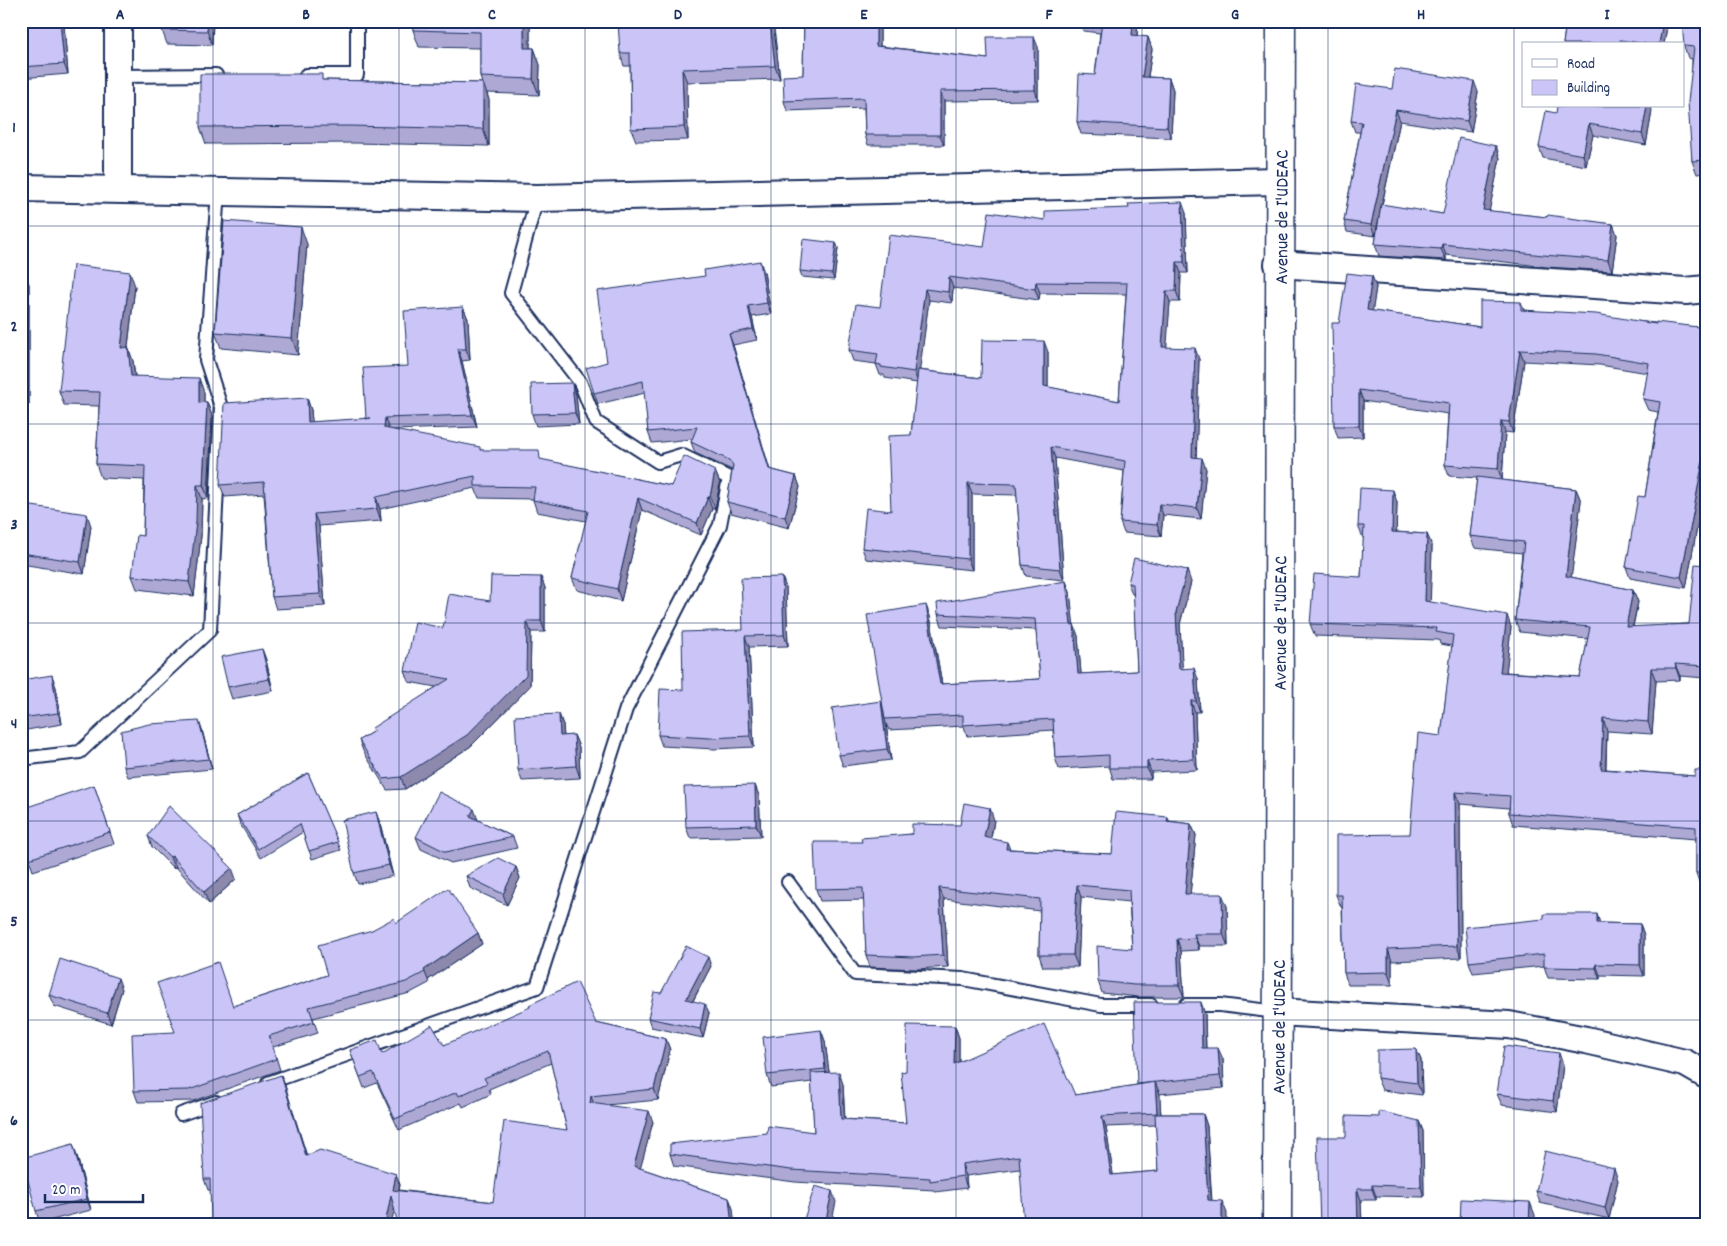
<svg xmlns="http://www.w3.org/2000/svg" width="1727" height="1246" font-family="Dekko,sans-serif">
<rect width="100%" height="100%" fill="#fff"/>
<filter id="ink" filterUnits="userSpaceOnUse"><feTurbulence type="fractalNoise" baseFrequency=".02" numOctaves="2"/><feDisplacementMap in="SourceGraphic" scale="10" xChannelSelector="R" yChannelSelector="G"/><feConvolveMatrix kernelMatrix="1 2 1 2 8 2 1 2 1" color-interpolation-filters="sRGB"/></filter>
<g filter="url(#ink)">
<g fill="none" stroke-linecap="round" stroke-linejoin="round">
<defs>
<g id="lane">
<path d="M306 75H357V21"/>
<path d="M119 76 216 75"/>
<path d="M21 759 80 752 210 630 221 407 206 360 218 191"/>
<path d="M788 882 855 974 963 979 1101 1005H1151"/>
<path d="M1186 1005H1220L1277 1012"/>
<path d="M268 1083 537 987 626 709 720 525 729 478 681 455 658 462 596 422 580 382 511 293 537 198"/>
<path d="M181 1114 216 1102"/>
</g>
<g id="street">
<path d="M118 21V189"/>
<path d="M21 188 537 198 1279 181"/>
<path d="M1278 264 1686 291 1706 289"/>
<path d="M1277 1012 1509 1025 1586 1040 1685 1063 1706 1075"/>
</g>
<g id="secondary">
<path id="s1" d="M1277 1225 1281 21"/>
</g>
</defs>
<!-- lane casing -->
<use href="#lane" stroke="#1b2f5e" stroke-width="16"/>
<!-- street casing -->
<use href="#street" stroke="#1b2f5e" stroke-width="30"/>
<!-- secondary casing -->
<use href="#secondary" stroke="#1b2f5e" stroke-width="31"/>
<!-- lane -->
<use href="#lane" stroke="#fff" stroke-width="12"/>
<!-- street -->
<use href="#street" stroke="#fff" stroke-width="26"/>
<!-- secondary -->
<use href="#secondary" stroke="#fff" stroke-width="28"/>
</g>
<!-- wall -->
<g fill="#aea9d4" stroke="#1b2f5e" fill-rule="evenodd">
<path d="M21 21H62L64 25 68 74 21 78Z"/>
<path d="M162 21H213L212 45 167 44 162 30Z"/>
<path d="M413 21H530V48H534L540 65 539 95 487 93 489 100V146L355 143 206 144 200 127 324 80 482 83 480 77V48L419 47 413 30Z"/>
<path d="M773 21 780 79 687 82 688 140 636 141 631 129 630 66H624L620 53Z"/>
<path d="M804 21H880V46L988 59 1038 47V100L944 101V145H868L865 135 864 108 787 111 784 101 803 75Z"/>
<path d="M1080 21H1138L1137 36 1148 37 1152 49 1148 77 1169 78 1173 90 1171 138 1081 134 1077 122 1095 75 1100 33 1083 31Z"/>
<path d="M1566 21H1668L1664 44H1563Z"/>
<path d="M1706 21V173L1697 174 1692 161V59L1688 58 1684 46Z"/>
<path d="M1392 89 1478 92 1471 132 1400 121 1382 205 1443 214 1496 146 1500 158 1489 211 1613 224 1617 235 1612 271 1547 267 1446 255V260L1379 256 1375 244 1379 218 1375 236 1347 232 1344 221 1360 132H1355L1351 121Z"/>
<path d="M1652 111 1646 145 1593 135 1586 166 1543 158 1539 147 1556 113Z"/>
<path d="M1186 213 1188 273H1181L1180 302H1170L1166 347 1199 359 1196 458 1206 469 1201 519 1163 515 1161 536 1124 533 1120 522 1124 471 1055 458 1064 580 1026 576 1022 565 1017 495 972 494V570L866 559 862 548 891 511 911 435 917 383 885 378 884 375H880L876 364 853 361 849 350 880 307 984 247 1045 220ZM953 288 1039 300 1040 293 1126 294 1119 401 1048 387V352L981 378 919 370 929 300 952 303Z"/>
<path d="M836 243 838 248 834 280 802 277 800 271Z"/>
<path d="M307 244 298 355 221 348 215 332Z"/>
<path d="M764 272 771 314 752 317 757 340 733 345 769 469 796 476 800 487 789 528 731 513 727 502 732 470 695 453 691 442 692 439 652 443 648 432 645 393 598 404 594 393 607 362Z"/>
<path d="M21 273 29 284V404H21Z"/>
<path d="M1372 276 1376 287 1372 311 1480 327 1521 302 1524 310 1706 328V478L1686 588 1630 578 1626 567 1645 497 1658 412 1648 410 1643 399 1648 373 1600 365 1524 361 1513 433 1505 432 1502 480 1576 489 1581 501 1571 577 1633 590 1638 602 1633 627 1689 624 1706 565V678L1680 676V680L1656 681 1652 734 1607 731 1606 769 1695 776 1704 770 1706 719V885H1700L1696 873V839L1513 825 1509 813V808L1460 804 1461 958 1392 961V985H1348L1344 973 1342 907H1341L1336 895 1410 834 1441 736 1452 646 1440 644 1439 640 1315 636 1310 624 1361 577 1364 538H1363L1358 526 1397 502 1396 532 1427 534 1432 546 1430 602 1511 627 1506 672 1580 677 1588 639 1520 632 1515 620 1522 553 1475 548 1470 536 1477 478 1449 476 1445 465 1448 414 1363 401V437L1338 438 1334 426 1339 323Z"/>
<path d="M135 286 128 347 133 361 135 376 204 392V402H207L212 416 208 498 202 499 201 536 194 596 137 589 132 576 143 536 144 480 101 478 96 464 99 406 64 405 59 391Z"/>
<path d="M463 307 468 319 470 360 462 361 477 427 392 430 481 450 542 460 671 486 715 471 720 483 715 509H712L701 535 642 510 621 601 577 590 572 578 586 521 537 512 533 500V499L479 498 475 488 380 509 381 521 319 526 325 606 276 609 272 597 264 494 225 497 220 485 307 398 311 410 312 422 366 419 408 366Z"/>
<path d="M576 395 579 424 536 426 532 414Z"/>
<path d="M21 506 91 526 84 574 21 564Z"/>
<path d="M541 577 545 588V632H531L530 686 471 746 405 789 387 790 363 751 359 740 374 731 436 687 409 682 405 671 443 628 490 601Z"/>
<path d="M782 577 786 588 788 646 749 647 754 747 714 749 662 746 658 735 683 690 743 630Z"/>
<path d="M1066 581 1070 592 1073 624 1078 636 1081 674 1137 671 1134 595 1132 594 1128 583 1191 582 1180 624 1182 668 1198 679 1200 712H1195L1197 770 1151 772V779H1113L1109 766 1059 769 1055 758 1053 730 967 736 964 726 889 730 886 724 891 760 843 766 839 755 881 701 882 705 930 616 942 684 1040 679 1036 630 942 626 938 614Z"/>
<path d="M262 649 266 660 273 691 232 699 228 687Z"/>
<path d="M21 680 56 687 62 724 21 731Z"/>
<path d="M559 714 563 725 564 736 574 735 579 747 580 778 522 781 518 770Z"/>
<path d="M202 730 212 769 128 777 124 767Z"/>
<path d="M308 773 341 850 312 859 303 832 261 858 240 824 237 815Z"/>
<path d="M94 785 114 844 33 871 29 859Z"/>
<path d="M755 785 759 796 761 836 690 838 686 827Z"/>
<path d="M1168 817 1169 821 1191 824 1196 835 1190 894 1227 906 1228 946H1199V950L1181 951 1184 997H1138L1102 993 1098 981 1132 949 1129 902 1081 897 1078 967H1043L1039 955 1040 911 944 899 948 967 917 969 870 967 866 955 864 900 820 901 816 889 862 842 994 820 991 839 1010 849 1112 854Z"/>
<path d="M478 820 513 837 517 848 451 863 421 849 416 837Z"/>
<path d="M380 823 393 876 358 884 354 873Z"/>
<path d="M148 836 236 879 209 904 176 867 174 869 152 847Z"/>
<path d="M516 867 520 878 507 905 470 888 466 876Z"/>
<path d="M396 923 478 933 482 944 428 980 429 983 410 993 313 1018 318 1033 273 1047 280 1070 193 1101 138 1102 134 1091 175 1032 233 1006 327 975 372 930Z"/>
<path d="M1600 923 1640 924 1644 935V976L1600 975V979L1548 978 1544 966 1473 973 1469 962Z"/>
<path d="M711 966 693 1001 709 1013 703 1038 651 1027 648 1018Z"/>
<path d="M122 989 111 1024 54 1006 49 995Z"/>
<path d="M1205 1014 1206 1048 1223 1059 1224 1088 1159 1094 1161 1114H1203L1207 1126 1212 1201 1227 1213 1020 1169 966 1176 967 1188 935 1192 934 1190 795 1182 674 1166 670 1154 814 1132 812 1082 771 1087 767 1075 821 1030 825 1041 829 1072 843 1084 845 1119 906 1123V1071L955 1026 959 1038V1062L1075 1095 1137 1085V1084ZM1156 1125 1158 1171 1113 1175 1106 1127Z"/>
<path d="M596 1023 666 1039 670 1050 658 1100 606 1105 653 1122 640 1168 729 1198 733 1209 395 1210 208 1190 204 1179 281 1075 307 1156 396 1174 400 1185 399 1190 493 1202 567 1130 551 1063 489 1089 491 1094 463 1107 461 1103 399 1130 377 1083 364 1088 350 1050 382 1054Z"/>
<path d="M1416 1049 1421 1060 1422 1095 1382 1090 1377 1078Z"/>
<path d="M1563 1065 1557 1112 1502 1105 1497 1094Z"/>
<path d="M1419 1121 1423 1131 1424 1197 1376 1196V1200H1361L1362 1225H1320L1346 1137Z"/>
<path d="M77 1156 91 1210 40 1223 36 1211Z"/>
<path d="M1618 1180 1609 1219 1540 1203 1536 1191Z"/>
</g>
<!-- shaded-wall -->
<g fill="#8d89ad" stroke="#1b2f5e">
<path d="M60 21H62L64 25 68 74 64 64Z"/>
<path d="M208 21H213L212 45 207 31Z"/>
<path d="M524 21H530V64L524 48Z"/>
<path d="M770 21H773L780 79 775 66Z"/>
<path d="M876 21H880V56L876 46Z"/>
<path d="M1133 21H1138L1136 47 1132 35Z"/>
<path d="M1663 21H1668L1664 44H1659Z"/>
<path d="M1034 37 1038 47V100L1035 90Z"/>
<path d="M1148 37 1152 49 1146 89 1142 77Z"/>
<path d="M534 48 540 65 539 95 533 79Z"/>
<path d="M682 69 687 82 688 140 684 127Z"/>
<path d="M1169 78 1173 90 1171 138 1167 127Z"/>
<path d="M1474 81 1478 92 1471 132 1467 121Z"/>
<path d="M483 83 489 100V146L483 129Z"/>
<path d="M940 91 944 101V145L940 135Z"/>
<path d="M1647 106H1651L1652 111 1646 145 1642 134Z"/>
<path d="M1396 110 1400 121 1375 236 1371 225Z"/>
<path d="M1589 124 1593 135 1586 166 1583 155Z"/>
<path d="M1496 146 1500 158 1487 222 1483 210Z"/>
<path d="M1182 202 1186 213 1188 273 1184 262Z"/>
<path d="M1613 224 1617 235 1612 271 1608 260Z"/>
<path d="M301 227 307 244 298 355 292 338Z"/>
<path d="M836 243 838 248 834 280 832 274Z"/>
<path d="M1442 244 1446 255V260L1441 249Z"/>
<path d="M760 261 764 272 771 314 767 303Z"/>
<path d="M1177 262 1181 273 1180 302 1176 291Z"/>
<path d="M130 272 135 286 126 362 121 348Z"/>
<path d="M25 273 29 284V404L25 393Z"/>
<path d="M1372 276 1376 287 1371 322 1367 310Z"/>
<path d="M949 277 953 288 952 303 948 292Z"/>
<path d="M1036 282 1040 293 1039 300 1035 289Z"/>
<path d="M925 289 929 300 918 383 914 372Z"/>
<path d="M1166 291 1170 302 1166 358 1162 347Z"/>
<path d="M748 306 752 317 757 340 753 329Z"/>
<path d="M463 307 468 319 470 360 466 349Z"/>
<path d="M729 334 733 345 773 480 769 469Z"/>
<path d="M1044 341 1048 352V397L1044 386Z"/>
<path d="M128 347 133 361 136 390 131 376Z"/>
<path d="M1195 348 1199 359 1196 468 1192 457Z"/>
<path d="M458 349 462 361 477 427 472 415Z"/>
<path d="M1520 350 1524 361 1513 433 1509 422Z"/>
<path d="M199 378 204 392V417L199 403Z"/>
<path d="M572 383 576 395 579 424 575 413Z"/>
<path d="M1359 390 1363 401V437L1359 426Z"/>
<path d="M307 398 311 410 313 434 308 422Z"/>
<path d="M207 402 212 416 208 498 203 485Z"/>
<path d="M385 418 389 430 384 428Z"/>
<path d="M1501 421 1505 432 1502 480 1498 469Z"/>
<path d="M1706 445V478L1686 588 1681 577Z"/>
<path d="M1051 447 1055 458 1064 580 1060 569Z"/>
<path d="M1202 458 1206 469 1201 519 1197 508Z"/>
<path d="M715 471 720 483 715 509 710 497Z"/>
<path d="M796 476 800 487 789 528 785 517Z"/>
<path d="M968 483 972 494V570L968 559Z"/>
<path d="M197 485 202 499 201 536 194 596 189 582Z"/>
<path d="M1576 489 1581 501 1570 588 1566 576Z"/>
<path d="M1393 490 1397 502 1396 544 1392 532Z"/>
<path d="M376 497 380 509 381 521 377 509Z"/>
<path d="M708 497 712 509 701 535 697 523Z"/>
<path d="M638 498 642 510 621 601 617 589Z"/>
<path d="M1159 504 1163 515 1161 536 1157 525Z"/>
<path d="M87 514 91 526 84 574 80 562Z"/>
<path d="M314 514 319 526 325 606 320 594Z"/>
<path d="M1427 534 1432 546 1430 613 1425 601Z"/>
<path d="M1187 570 1191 582 1180 624 1183 680 1179 669 1176 612Z"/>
<path d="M541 577 545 588V632L541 621Z"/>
<path d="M782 577 786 588 788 646 784 635Z"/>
<path d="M1066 581 1070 592 1075 636 1071 625Z"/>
<path d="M1633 590 1638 602 1630 639 1626 627Z"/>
<path d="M926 605 930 616 944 696 940 684Z"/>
<path d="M1507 615 1511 627 1505 684 1500 672Z"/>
<path d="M527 621 531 632 530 686 471 746 405 789 401 777Z"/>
<path d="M1074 624 1078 636 1082 686 1078 674Z"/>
<path d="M745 636 749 647 754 747 750 736Z"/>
<path d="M262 649 266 660 273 691 269 679Z"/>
<path d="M1675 664 1680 676V680L1676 668Z"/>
<path d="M1194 668 1198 679 1200 712 1196 701Z"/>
<path d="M1651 668 1656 681 1652 734 1648 722Z"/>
<path d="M52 675 56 687 62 724 58 713Z"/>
<path d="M881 701 885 713V719L886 724 891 760 887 749Z"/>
<path d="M1191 701 1195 712 1197 770 1193 759Z"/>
<path d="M559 714 563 725 564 747 560 736Z"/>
<path d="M1603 718 1607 731 1605 781 1601 769Z"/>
<path d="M199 721 202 730 212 769 209 759Z"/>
<path d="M574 735 579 747 580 778 576 766Z"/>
<path d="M1147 761 1151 772V779L1147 768Z"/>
<path d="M755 785 759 796 761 836 756 825Z"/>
<path d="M1455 792 1460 804 1461 958 1457 946Z"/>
<path d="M990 808 994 820 989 849 984 837Z"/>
<path d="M474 809 478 820 470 816Z"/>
<path d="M376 812 380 823 393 876 389 865Z"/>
<path d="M1191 824 1196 835 1189 906 1185 894Z"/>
<path d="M1007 842 1012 854 1006 849Z"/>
<path d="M172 856 176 867 174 869 170 857Z"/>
<path d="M516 867 520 878 507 905 503 894Z"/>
<path d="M232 868 236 879 209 904 204 892Z"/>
<path d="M1077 885 1081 897 1078 967 1073 955Z"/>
<path d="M939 888 944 899 948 967 943 955Z"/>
<path d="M1222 894 1227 906 1228 946 1223 934Z"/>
<path d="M1597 914 1601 926 1597 923Z"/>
<path d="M1640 924 1644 935V976L1640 965Z"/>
<path d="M478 933 482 944 428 980 424 970Z"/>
<path d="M1194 934 1199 946V950L1195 938Z"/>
<path d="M1177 939 1181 951 1184 997 1179 985Z"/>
<path d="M1388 949 1392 961V985L1388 972Z"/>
<path d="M708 957 711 966 689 1008 686 999Z"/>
<path d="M1596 964 1600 975V979L1596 968Z"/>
<path d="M118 978 122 989 111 1024 107 1013Z"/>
<path d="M1201 1002 1205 1014 1206 1060 1202 1048Z"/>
<path d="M705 1004 709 1013 703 1038 700 1029Z"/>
<path d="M955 1026 959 1038V1075L954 1064Z"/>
<path d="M821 1030 825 1041 830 1080 825 1069Z"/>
<path d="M666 1039 670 1050 658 1100 654 1089Z"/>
<path d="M1218 1048 1223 1059 1224 1088 1220 1076Z"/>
<path d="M1416 1049 1421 1060 1422 1095 1417 1083Z"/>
<path d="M1559 1053 1563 1065 1557 1112 1553 1101Z"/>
<path d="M839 1072 843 1084 845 1131 841 1119Z"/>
<path d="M281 1075 285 1085 310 1167 306 1156Z"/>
<path d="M1155 1082 1160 1094 1161 1124 1157 1113Z"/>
<path d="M591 1096 595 1107 590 1103Z"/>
<path d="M649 1111 653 1122 638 1177 634 1166Z"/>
<path d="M1203 1114 1207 1126 1212 1212 1208 1200Z"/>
<path d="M1102 1116 1106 1127 1115 1187 1111 1175Z"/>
<path d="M1419 1121 1423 1131 1424 1197 1421 1187Z"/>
<path d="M73 1144 77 1156 91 1210 87 1199Z"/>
<path d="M962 1164 966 1176 967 1188 963 1176Z"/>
<path d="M1614 1168 1618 1180 1609 1219 1605 1208Z"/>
<path d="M396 1174 400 1185 397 1201 393 1190Z"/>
<path d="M1372 1185 1376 1196V1200L1372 1189Z"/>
<path d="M1357 1189 1361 1200 1362 1225H1358Z"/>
<path d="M832 1191 836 1202 831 1225H825Z"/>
<path d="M391 1195 395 1206 391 1225H385Z"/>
<path d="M729 1198 733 1209 735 1225H732Z"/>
<path d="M1222 1201 1227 1213V1225H1222Z"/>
<path d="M1530 1202 1535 1215V1225H1529Z"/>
</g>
<!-- building -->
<g fill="#cac4f7" stroke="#1b2f5e">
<path d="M21 21H60L64 64 21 67Z"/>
<path d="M162 21H208L207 31 162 30Z"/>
<path d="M413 21H524V48H534L533 79 480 77V32L413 30Z"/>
<path d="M618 21H770L775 66 682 69 684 127 631 129 630 53H620Z"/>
<path d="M804 21H876V46L988 59 987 37H1034L1035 90 940 91V135H865L864 98 784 101 783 76 803 75Z"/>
<path d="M1098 21H1133L1132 35 1148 37 1142 77 1169 78 1167 127 1077 122 1079 74 1095 75 1102 22Z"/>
<path d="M1566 21H1663L1659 44H1649L1620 40 1619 44H1563Z"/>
<path d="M1682 21H1706V160L1692 161 1688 102 1694 47 1684 46Z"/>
<path d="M1395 69 1474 81 1467 121 1396 110 1371 225 1344 221 1362 122 1351 121 1356 84 1392 89Z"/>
<path d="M200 74H322V80L483 83V129L349 126 200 127Z"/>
<path d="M1557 106H1647L1642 134 1589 124 1583 155 1539 147 1546 111 1556 113Z"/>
<path d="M1459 138 1496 146 1483 210 1547 217 1548 215 1613 224 1608 260 1543 255 1442 244 1441 249 1375 244 1381 204 1443 214Z"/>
<path d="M1182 202 1184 262H1177L1176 291H1166L1162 347 1195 348 1192 457 1202 458 1197 508 1159 504 1157 525 1120 522 1125 461 1051 447 1060 569 1022 565 1016 484 968 483V559L862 548 866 508 891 511 888 436 911 435 918 370 981 378 982 340 1044 341V386L1119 401 1127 283 1036 282 1035 289 949 277 948 292 925 289 914 372 881 367V365L876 364 878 354 849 350 856 304 880 307 889 235 984 247 989 212 1045 220V211L1129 208 1128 204Z"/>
<path d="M224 221 301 227 292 338 215 332Z"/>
<path d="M803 239 836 243 832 274 800 271Z"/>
<path d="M760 261 767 303 748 306 753 329 729 334 769 469 796 476 785 517 727 502 733 465 729 460 691 442 697 427 648 432 643 381 594 393 586 368 607 362 597 291 705 276 704 270Z"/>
<path d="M73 265 130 272 121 348 128 347 131 376 199 378V403L207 402 203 485H197L196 522 189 582 132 576 137 535 143 536 145 466 96 464 100 392 59 391Z"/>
<rect x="21" y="273" width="4" height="120"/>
<path d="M1347 273 1372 276 1367 310 1480 327V301L1521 302V310L1596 314 1656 324V322L1706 328V445L1681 577 1626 567 1638 496 1645 497 1660 402 1643 399 1649 363 1596 354 1520 350 1509 422 1501 421 1498 469 1445 465 1449 403 1359 390V426H1334L1332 323H1339Z"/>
<path d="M463 307 466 349H458L472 415 385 418 384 428 480 447V450H539L540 459 671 486 684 456 715 471 710 497H708L697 523 638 498 617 589 572 578 588 511 533 500 535 487 475 486V476L376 497 377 509 314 514 320 594 272 597 264 482 220 485 224 403 307 398 308 422 371 418 366 419 363 368 408 366 404 311Z"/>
<path d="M572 383 575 413 532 414 531 384Z"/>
<path d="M1477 477 1576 489 1566 576 1633 590 1626 627 1689 624 1695 564 1706 565V666L1675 664 1676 668H1651L1648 722 1603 718 1601 769 1695 776V770H1704L1706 719V873H1696V827L1509 813 1510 796 1455 792 1457 946 1388 949V972L1344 973 1342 895H1336V835L1410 834 1418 733 1441 736 1453 635 1436 632 1437 628 1310 624 1314 574 1361 577 1364 526H1358L1360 488 1393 490 1392 532 1427 534 1425 601 1507 615 1500 672 1580 677 1590 627 1515 620 1524 542 1470 536Z"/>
<path d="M25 505 87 514 80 562 21 553V506Z"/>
<path d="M1134 558 1187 570 1176 612 1179 669 1194 668 1196 701H1191L1193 759 1147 761V768H1109V755L1055 758 1053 719 963 725V715L885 719 867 615 926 605 940 684 1040 679 1035 619 938 614 937 603 1066 581 1071 625 1074 624 1078 674 1137 671 1133 584 1128 583Z"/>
<path d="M491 576 541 577V621H527L526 675 467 735 401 777 383 779 359 740 374 731 372 728 449 679 405 671 415 622 443 628 449 594 490 601Z"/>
<path d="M782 577 784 635 745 636 750 736 710 738 658 735 660 689 683 690 682 632 743 630 741 578Z"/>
<path d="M262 649 269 679 228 687 221 657Z"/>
<path d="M52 675 58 713 21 718V680Z"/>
<path d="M881 701 887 749 839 755 832 708Z"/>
<path d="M559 714 560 736 574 735 576 766 518 770 515 716Z"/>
<path d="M199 721 209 759 124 767 121 731 149 724Z"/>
<path d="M308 773 338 842 309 851 300 824 258 849 237 815Z"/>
<path d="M94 785 110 832 29 859 21 837V809Z"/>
<path d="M755 785 756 825 686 827 684 787Z"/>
<path d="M439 792 474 809 470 816 513 837 446 852 416 837Z"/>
<path d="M964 803 990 808 984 837 1007 842 1006 849 1112 854 1116 812 1168 817 1167 821 1191 824 1185 894H1222L1223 934H1194L1195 938 1177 939 1179 985H1134L1098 981 1097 946 1132 949 1129 890 1077 885 1073 955H1039L1040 899 939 888 943 955 913 957 866 955 863 888 816 889 814 842H862L861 838 912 834V824L960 825Z"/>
<path d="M169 806 232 868 204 892 172 856 170 857 148 836Z"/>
<path d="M376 812 389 865 354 873 342 820Z"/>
<path d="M498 858 516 867 503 894 466 876Z"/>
<path d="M448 888 478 933 424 970 425 972 406 982 309 1007 314 1022 269 1036 276 1059 189 1090 134 1091 132 1034 175 1032 157 983 218 962 233 1006 327 975 318 945 372 930 394 918 396 923Z"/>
<path d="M1544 914H1597V923L1640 924V965L1596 964V968L1544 967V954L1469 962 1465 927 1544 919Z"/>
<path d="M686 946 708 957 686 999 705 1004 700 1029 648 1018 654 992 661 993Z"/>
<path d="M60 959 118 978 107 1013 49 995Z"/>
<path d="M577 982 596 1023 666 1039 654 1089 591 1096 590 1103 649 1111 634 1166 729 1198 732 1225H398L391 1195 385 1225H211L210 1179H204L200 1103 281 1075 306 1156 320 1150 396 1174 393 1190 493 1202 504 1121 567 1130 548 1051 484 1078 487 1083 459 1096 457 1092 395 1119 373 1072 360 1077 350 1050 377 1040 382 1054 432 1025 444 1045 530 1007 529 1005Z"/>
<path d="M1134 1002H1201L1202 1048H1218L1220 1076 1137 1084Z"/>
<path d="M1044 1024 1075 1095 1155 1082 1157 1113 1102 1116 1111 1175 1158 1171 1155 1114H1203L1208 1200 1222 1201V1225H1024L1019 1156 962 1164 963 1176 930 1181V1178L791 1170 670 1154V1144L767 1133 768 1126 814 1132 811 1073 839 1072 841 1119 906 1123 901 1072 906 1071 907 1025 955 1026 954 1064Z"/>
<path d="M821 1030 825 1069 767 1075 763 1037Z"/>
<path d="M1504 1046 1559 1053 1553 1101 1497 1094Z"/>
<path d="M1416 1049 1417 1083 1377 1078V1050Z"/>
<path d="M1379 1111 1419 1121 1421 1187 1372 1185V1189H1357L1358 1225H1320L1317 1137H1346V1116L1379 1117Z"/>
<path d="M73 1144 87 1199 36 1211 22 1158Z"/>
<path d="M1545 1151 1614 1168 1605 1208 1536 1191Z"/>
<path d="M815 1186 832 1191 825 1225H802Z"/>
<path d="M1461 1199 1530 1202 1529 1225H1460Z"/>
</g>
</g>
<!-- grid -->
<path fill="none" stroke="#1b2f5e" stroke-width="1" stroke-opacity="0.55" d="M213 21V1225M399 21V1225M585 21V1225M771 21V1225M956 21V1225M1142 21V1225M1328 21V1225M1514 21V1225M21 226H1706M21 424H1706M21 623H1706M21 821H1706M21 1020H1706"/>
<g text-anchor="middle" stroke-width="5" stroke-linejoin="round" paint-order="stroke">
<!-- street labels -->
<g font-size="19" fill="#1b2f5e" stroke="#fff">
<text dy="7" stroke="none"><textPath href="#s1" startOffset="1008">Avenue de I'UDEAC</textPath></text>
<text dy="7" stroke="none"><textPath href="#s1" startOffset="602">Avenue de I'UDEAC</textPath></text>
<text dy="7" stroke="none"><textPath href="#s1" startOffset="198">Avenue de I'UDEAC</textPath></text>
</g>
</g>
<!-- margin -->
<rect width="1727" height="1246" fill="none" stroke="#fff" stroke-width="55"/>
<!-- legend -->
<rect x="1522" y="42" width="162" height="65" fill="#ffffff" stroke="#a4acbf"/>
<rect x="1532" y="59" width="25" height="8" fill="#ffffff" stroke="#a4acbf"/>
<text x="1567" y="68" font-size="15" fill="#1b2f5e">Road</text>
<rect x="1532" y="80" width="25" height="15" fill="#cac4f7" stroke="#a4acbf"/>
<text x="1567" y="92" font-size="15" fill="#1b2f5e">Building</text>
<!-- scale -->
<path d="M45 1194v8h98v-8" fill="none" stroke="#1b2f5e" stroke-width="2.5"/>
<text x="52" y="1194" font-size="15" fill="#1b2f5e" stroke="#ffffff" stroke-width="4" paint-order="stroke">20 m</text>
<rect x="28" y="28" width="1672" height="1190" fill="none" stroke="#1b2f5e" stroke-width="2"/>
<g font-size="16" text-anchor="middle" font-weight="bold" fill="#1b2f5e">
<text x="120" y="19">A</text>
<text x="306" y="19">B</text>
<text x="492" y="19">C</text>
<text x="678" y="19">D</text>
<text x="864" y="19">E</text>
<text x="1049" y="19">F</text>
<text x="1235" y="19">G</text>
<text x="1421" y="19">H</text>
<text x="1607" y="19">I</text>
<text x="14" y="132">1</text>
<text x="14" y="331">2</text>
<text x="14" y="529">3</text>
<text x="14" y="728">4</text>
<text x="14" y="926">5</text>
<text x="14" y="1125">6</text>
</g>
</svg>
